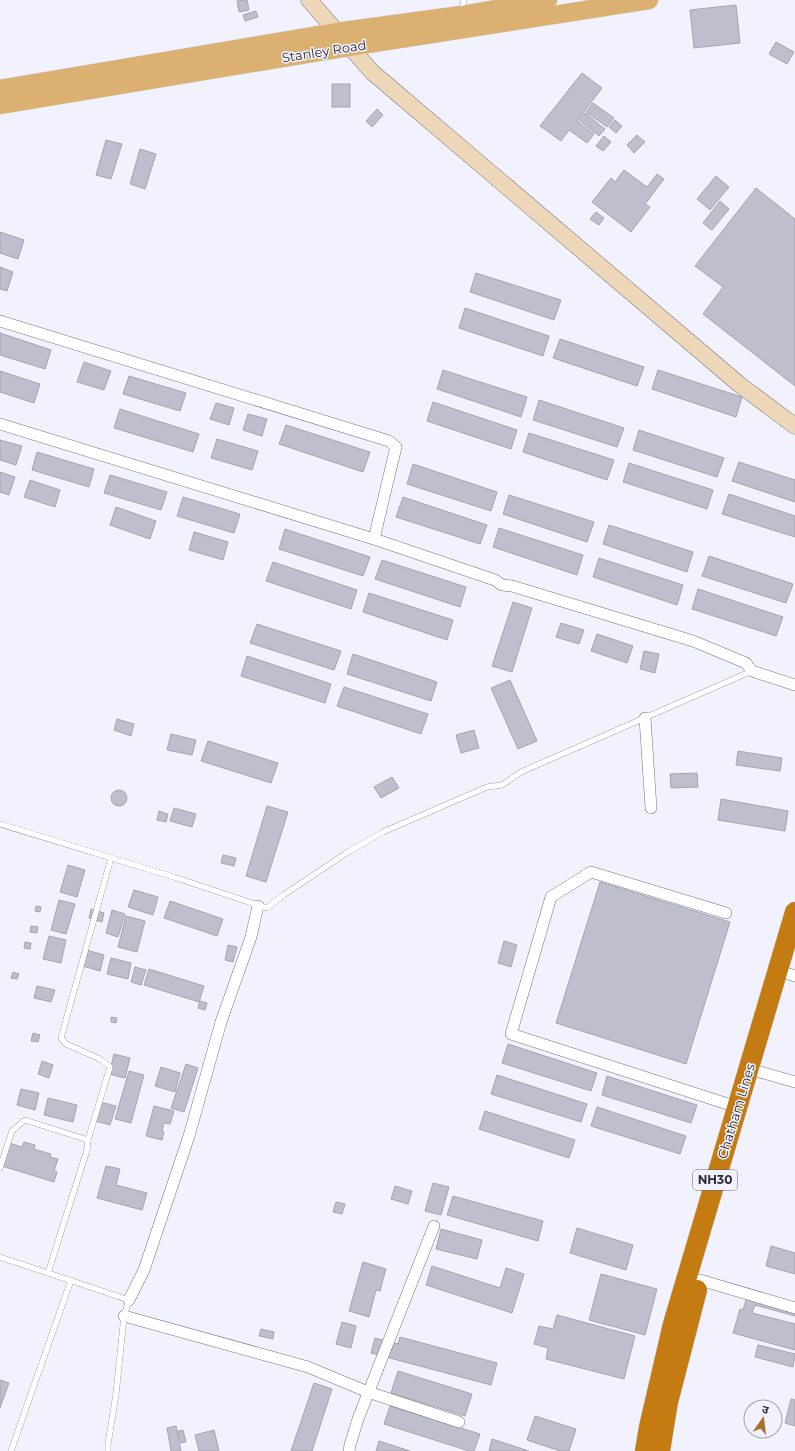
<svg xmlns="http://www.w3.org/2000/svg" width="795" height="1451" font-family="Montserrat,'Noto Sans Devanagari',sans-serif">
<rect width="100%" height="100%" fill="#f2f2fe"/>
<!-- building -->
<g fill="#bebecd" stroke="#a5a4b3">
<path d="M247 0 249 10 239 12 237 1Z"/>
<path d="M736 5 740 43 694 48 690 10Z"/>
<path d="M256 11 258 17 245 21 243 15Z"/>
<path d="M776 42 794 52 787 64 769 54Z"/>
<path d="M582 73 602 88 577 121 594 134 587 143 569 130 561 141 540 126Z"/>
<rect x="332" y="84" width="18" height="23"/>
<path d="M593 103 614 118 607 127 586 112Z"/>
<path d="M377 109 383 115 372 127 366 121Z"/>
<path d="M585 113 605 129 599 136 579 120Z"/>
<path d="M615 120 622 126 616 133 609 127Z"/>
<path d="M637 135 645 142 634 153 627 145Z"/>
<path d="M604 136 611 142 603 151 596 146Z"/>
<path d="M106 140 122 144 111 179 96 175Z"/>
<path d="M140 149 156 154 145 189 130 184Z"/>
<path d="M624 170 647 187 657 174 664 179 645 204 650 207 631 232 592 202 611 178 615 182Z"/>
<path d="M716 176 729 187 710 210 697 199Z"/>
<path d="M756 188 795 219V386L703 314 723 287 695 266Z"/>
<path d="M720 201 729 209 712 230 703 223Z"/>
<path d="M596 212 604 218 599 225 590 219Z"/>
<path d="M0 232 24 240 18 259 0 253Z"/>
<path d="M0 267 13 272 7 291 0 289Z"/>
<path d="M476 273 561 300 554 320 470 292Z"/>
<path d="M465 308 549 336 543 356 459 328Z"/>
<path d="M0 333 51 350 45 369 0 355Z"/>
<path d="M560 339 644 367 637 386 553 358Z"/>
<path d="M84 362 111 371 104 390 77 382Z"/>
<path d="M443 370 527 397 521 417 437 389Z"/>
<path d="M658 370 742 397 736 417 652 389Z"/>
<path d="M0 371 40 384 34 403 0 392Z"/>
<path d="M129 376 186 393 180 411 123 394Z"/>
<path d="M539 400 624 428 617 447 533 420Z"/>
<path d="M433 402 517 430 511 449 427 421Z"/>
<path d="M216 403 234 408 229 425 210 419Z"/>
<path d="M120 409 199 434 193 452 114 428Z"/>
<path d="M248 414 267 419 262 436 243 430Z"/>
<path d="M286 425 370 452 363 472 279 444Z"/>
<path d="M639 430 724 458 717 477 633 450Z"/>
<path d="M529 433 614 460 607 480 523 452Z"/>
<path d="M217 439 258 451 252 470 211 458Z"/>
<path d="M0 440 22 446 16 465 0 460Z"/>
<path d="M37 452 94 469 89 487 32 470Z"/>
<path d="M739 462 795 480V502L732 481Z"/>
<path d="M629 463 713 490 707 509 623 482Z"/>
<path d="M413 464 497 492 491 511 407 484Z"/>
<path d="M0 472 15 477 9 495 0 492Z"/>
<path d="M110 475 167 492 161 510 104 493Z"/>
<path d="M30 480 60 490 55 507 24 497Z"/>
<path d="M729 494 795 516V537L722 514Z"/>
<path d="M509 495 594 522 587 542 503 514Z"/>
<path d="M183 497 240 514 234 533 177 516Z"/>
<path d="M403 497 487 525 480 544 396 517Z"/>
<path d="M116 507 156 521 150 539 110 525Z"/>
<path d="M609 525 693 552 687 572 603 544Z"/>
<path d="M499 528 583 555 577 575 493 547Z"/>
<path d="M285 529 370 557 363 576 279 549Z"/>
<path d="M194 532 228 542 223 560 189 550Z"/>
<path d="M709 556 793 584 786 603 702 576Z"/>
<path d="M599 558 683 585 677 605 593 577Z"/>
<path d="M382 560 466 587 460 607 375 579Z"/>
<path d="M273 562 357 590 351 609 266 581Z"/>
<path d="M698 589 783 617 776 636 692 609Z"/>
<path d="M369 593 453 620 447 640 363 612Z"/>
<path d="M513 602 532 608 512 672 492 666Z"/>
<path d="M561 623 584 630 579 644 556 637Z"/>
<path d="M257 624 341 651 334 670 250 643Z"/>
<path d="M597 634 633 646 627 663 591 651Z"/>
<path d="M644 651 659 654 655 673 640 669Z"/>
<path d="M353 654 437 682 431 701 347 674Z"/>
<path d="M247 656 331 684 325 703 241 676Z"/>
<path d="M510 680 537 741 518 749 491 688Z"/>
<path d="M344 687 428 714 421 734 337 706Z"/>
<path d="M117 719 134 724 131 736 114 730Z"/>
<path d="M474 730 479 748 461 753 456 735Z"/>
<path d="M171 734 196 740 192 755 167 750Z"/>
<path d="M208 741 278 763 271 783 201 761Z"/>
<path d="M738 751 782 758 780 771 736 765Z"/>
<path d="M697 773 698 787 671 788 670 774Z"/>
<path d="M392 777 399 788 381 798 374 787Z"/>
<circle cx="119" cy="798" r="8"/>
<path d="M721 799 788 811 785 831 718 820Z"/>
<path d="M267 806 288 812 266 882 246 876Z"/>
<path d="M174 808 196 814 192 827 170 821Z"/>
<path d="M159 811 168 814 166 822 157 820Z"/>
<path d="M223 855 236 858 234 866 221 863Z"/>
<path d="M68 865 85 870 77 897 60 892Z"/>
<path d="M600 882 730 922 686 1064 556 1023Z"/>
<path d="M134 890 158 897 153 915 128 907Z"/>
<path d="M59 900 75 904 66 934 51 930Z"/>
<path d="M170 901 223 919 217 936 164 918Z"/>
<path d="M36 906 41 907 40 912 35 911Z"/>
<path d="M91 909 104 913 102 922 89 918Z"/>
<path d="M112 910 125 914 118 937 106 933Z"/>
<path d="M126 916 145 921 137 952 118 947Z"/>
<path d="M31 926 38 927 37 933 30 932Z"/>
<path d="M49 936 66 940 61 963 43 959Z"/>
<path d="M504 941 517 945 511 967 498 963Z"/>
<path d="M25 942 31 943 30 949 24 948Z"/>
<path d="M228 945 237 947 233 962 225 960Z"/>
<path d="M83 949 104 955 100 971 79 965Z"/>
<path d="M111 958 131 963 128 979 107 974Z"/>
<path d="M135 967 146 970 141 985 131 982Z"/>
<path d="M149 969 204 986 199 1002 144 985Z"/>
<path d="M13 972 19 974 17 979 11 978Z"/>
<path d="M37 986 55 990 51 1002 34 998Z"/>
<path d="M200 1001 207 1003 205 1010 198 1008Z"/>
<path d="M111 1017 117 1018 116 1023 111 1022Z"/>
<path d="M33 1033 40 1035 38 1042 31 1041Z"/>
<path d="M508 1044 597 1073 591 1091 502 1063Z"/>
<path d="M114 1054 130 1058 125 1078 109 1074Z"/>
<path d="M42 1061 53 1065 49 1078 38 1074Z"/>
<path d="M186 1064 198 1068 184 1112 171 1108Z"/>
<path d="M161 1067 180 1073 175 1092 155 1086Z"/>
<path d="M129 1071 144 1075 131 1123 115 1119Z"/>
<path d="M497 1075 587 1104 581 1122 491 1094Z"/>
<path d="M607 1076 697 1105 691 1123 602 1095Z"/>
<path d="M21 1089 39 1093 35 1110 17 1105Z"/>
<path d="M48 1098 77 1105 73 1122 44 1115Z"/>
<path d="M100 1102 116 1106 110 1125 95 1121Z"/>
<path d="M154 1106 174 1111 170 1124 164 1123 162 1131 164 1132 162 1140 146 1136Z"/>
<path d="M597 1107 686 1136 680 1154 591 1126Z"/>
<path d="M485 1111 575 1140 569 1158 479 1129Z"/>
<path d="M24 1142 35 1145 34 1149 51 1154 50 1157 58 1159 54 1171 57 1172 54 1182 2 1166 9 1143 22 1147Z"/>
<path d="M106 1166 120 1169 116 1185 147 1193 142 1210 97 1198Z"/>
<path d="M433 1183 449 1187 441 1215 425 1211Z"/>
<path d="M395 1186 412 1191 408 1204 391 1199Z"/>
<path d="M453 1196 543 1221 538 1241 447 1215Z"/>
<path d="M336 1202 345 1204 342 1214 333 1212Z"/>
<path d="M577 1228 633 1245 626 1270 570 1253Z"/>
<path d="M441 1229 482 1240 477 1259 436 1249Z"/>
<path d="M771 1246 795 1253V1274L766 1266Z"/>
<path d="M363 1262 386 1269 380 1291 376 1290 369 1317 349 1311Z"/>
<path d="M432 1266 500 1288 506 1268 524 1274 512 1313 426 1285Z"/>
<path d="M601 1274 657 1289 645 1335 589 1320Z"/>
<path d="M749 1290 795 1303V1316L755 1305 752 1313 795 1324V1350L733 1333 740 1309 743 1310Z"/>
<path d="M557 1315 635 1336 624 1379 546 1359 548 1348 534 1344 539 1326 553 1329Z"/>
<path d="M342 1322 356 1326 351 1348 336 1344Z"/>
<path d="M261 1329 274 1332 273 1339 259 1336Z"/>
<path d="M400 1337 497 1363 491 1385 371 1353 375 1338 398 1344Z"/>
<path d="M758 1345 795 1354 793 1367 755 1357Z"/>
<path d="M398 1371 472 1394 465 1416 391 1393Z"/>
<path d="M0 1380 9 1383 0 1408Z"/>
<path d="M314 1383 332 1389 312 1451H291Z"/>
<path d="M791 1399 795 1400V1426L785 1423Z"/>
<path d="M390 1406 480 1434 474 1451H469L384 1424Z"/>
<path d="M535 1416 576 1429 569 1451H560L527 1440Z"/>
<path d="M176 1426 181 1451H171L167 1428Z"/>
<path d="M183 1430 186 1442 181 1443 178 1431Z"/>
<path d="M214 1430 219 1451H199L195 1435Z"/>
<path d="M492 1439 529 1451H489Z"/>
<path d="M379 1441 410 1451H376Z"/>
</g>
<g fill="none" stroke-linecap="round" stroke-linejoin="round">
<defs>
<g id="lane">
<path d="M462 11 464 0"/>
<path d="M0 824 174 877 267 908 285 894 348 852 383 832 487 787 502 785 521 772 752 671"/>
<path d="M0 1168 12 1131 25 1120 88 1140"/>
<path d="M0 1257 129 1300 124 1316 116 1394 108 1444V1451"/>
<path d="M48 1273 87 1150 88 1140 110 1067 100 1059 66 1044 61 1038 111 858"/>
<path d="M11 1451 71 1280"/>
</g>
<g id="street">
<path d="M0 321 389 441 396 447 374 539"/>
<path d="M0 424 374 539 495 580 502 585 512 586 693 641 746 663 752 671 795 685"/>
<path d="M645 718 651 808"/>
<path d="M726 913 591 872 551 897 511 1034 737 1107"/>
<path d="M789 974 795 976"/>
<path d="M760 1072 795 1082"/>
<path d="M700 1280 795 1308"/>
<path d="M129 1300 144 1270 189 1136 221 1022 251 937 258 906"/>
<path d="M124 1316 308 1367 368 1392 459 1422"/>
<path d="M349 1451 350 1445 358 1419 434 1226"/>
</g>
<path id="secondary" d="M309 0 372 72 740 385 795 426"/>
<g id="primary">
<path d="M0 89 336 32 461 15 548 0"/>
<path d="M0 105 349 47 649 0"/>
</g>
<g id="highway">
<path d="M645 1451 649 1427 673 1324 795 912"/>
<path d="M660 1451 668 1402 697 1290"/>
</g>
</defs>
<!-- lane casing -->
<use href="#lane" stroke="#747481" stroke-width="6"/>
<!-- street casing -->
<use href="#street" stroke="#747481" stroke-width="12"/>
<!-- secondary casing -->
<use href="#secondary" stroke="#747481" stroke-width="17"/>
<!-- primary casing -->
<use href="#primary" stroke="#d1d1d2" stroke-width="19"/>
<!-- highway casing -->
<use href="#highway" stroke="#d1d1d2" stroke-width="21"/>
<!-- lane -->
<use href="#lane" stroke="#fff" stroke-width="5.5"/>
<!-- street -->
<use href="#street" stroke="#fff" stroke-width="11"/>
<!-- secondary -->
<use href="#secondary" stroke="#edd7b8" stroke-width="16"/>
<!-- primary -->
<use href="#primary" stroke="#dbb071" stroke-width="18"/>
<!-- highway -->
<use href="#highway" stroke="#c37b12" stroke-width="20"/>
</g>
<g text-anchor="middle" stroke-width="3" stroke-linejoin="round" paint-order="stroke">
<!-- shield labels -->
<rect fill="#f2f2fe" stroke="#67676e" stroke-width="1" x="693" y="1170" width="44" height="20" rx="3"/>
<g font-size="12" font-weight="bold" fill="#2c2c31">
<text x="715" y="1184">NH30</text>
</g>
<!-- street labels -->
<g font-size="13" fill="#2c2c31" stroke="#f2f2fe">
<text transform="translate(324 51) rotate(-9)" y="5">Stanley Road</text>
<text transform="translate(736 1111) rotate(-73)" y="5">Chatham Lines</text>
</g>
</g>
<!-- north arrow -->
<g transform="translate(763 1419) rotate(14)"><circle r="19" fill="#f2f2fe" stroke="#a3a3ac"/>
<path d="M0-3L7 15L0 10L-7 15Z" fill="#a9712f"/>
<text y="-6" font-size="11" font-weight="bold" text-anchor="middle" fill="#2c2c31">उ</text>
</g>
</svg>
